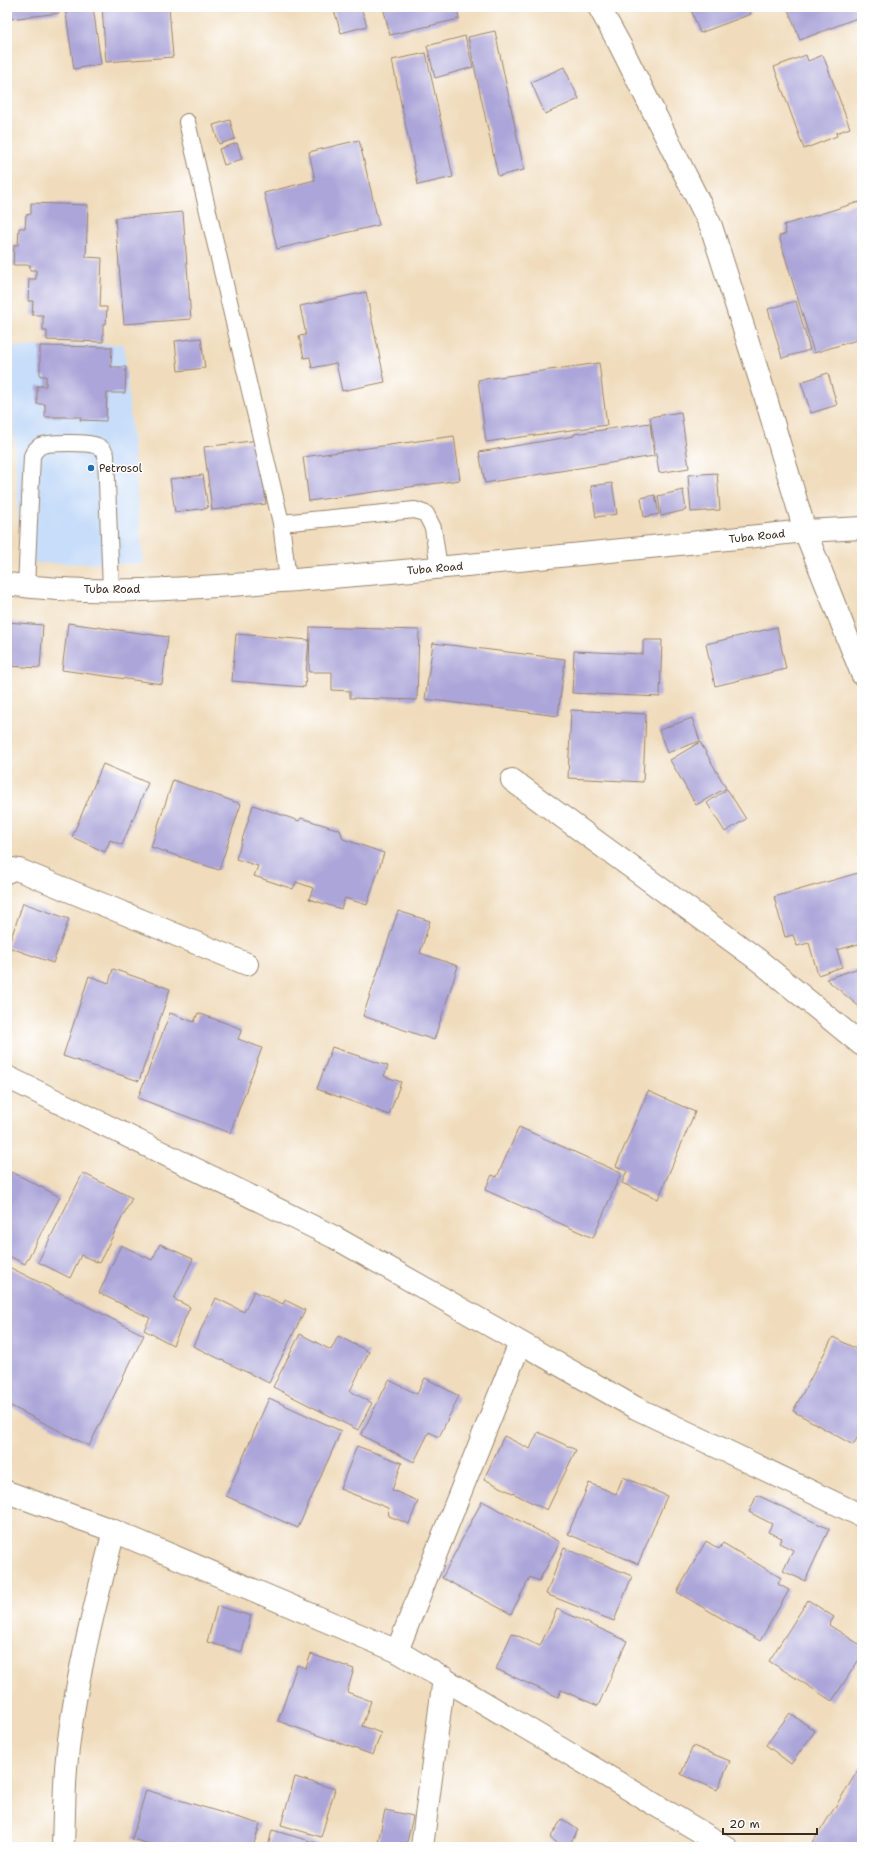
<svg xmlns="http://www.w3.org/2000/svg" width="869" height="1854" font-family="'Shantell Sans',sans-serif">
<rect width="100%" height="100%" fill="#fff"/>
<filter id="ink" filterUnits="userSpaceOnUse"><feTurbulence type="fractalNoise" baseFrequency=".025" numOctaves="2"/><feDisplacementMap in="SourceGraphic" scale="8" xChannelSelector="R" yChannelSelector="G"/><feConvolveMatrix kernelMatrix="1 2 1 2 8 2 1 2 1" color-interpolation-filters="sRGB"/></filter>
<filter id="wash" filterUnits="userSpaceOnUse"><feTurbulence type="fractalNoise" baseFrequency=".012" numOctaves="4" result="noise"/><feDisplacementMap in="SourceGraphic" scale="16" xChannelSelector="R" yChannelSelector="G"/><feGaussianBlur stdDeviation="0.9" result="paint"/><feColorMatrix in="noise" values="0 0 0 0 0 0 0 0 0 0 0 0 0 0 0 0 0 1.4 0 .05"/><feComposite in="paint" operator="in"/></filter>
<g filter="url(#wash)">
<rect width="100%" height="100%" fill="#f0dcbc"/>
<!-- built -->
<path fill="#c7ddf9" d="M124 344 143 564 21 563 9 347Z"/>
<g id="blocks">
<!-- building -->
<g fill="#aca5d9">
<path d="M9 7H58L59 13 10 19Z"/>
<path d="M65 7H93L101 64 74 69Z"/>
<path d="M102 7H169L173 57 106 62Z"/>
<path d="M333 7H361L367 26 341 33Z"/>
<path d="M383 7H457L459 19 390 35Z"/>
<path d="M690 7H748L751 14 700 33Z"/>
<path d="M787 7H862V16L800 40Z"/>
<path d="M495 31 524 170 498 176 468 37Z"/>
<path d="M465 36 473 67 435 78 427 46Z"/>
<path d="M426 53 453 177 418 185 392 60Z"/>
<path d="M806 55 808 61 823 55 850 128 836 133 837 136 804 149 774 67Z"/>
<path d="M564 67 579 99 545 114 531 82Z"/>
<path d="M230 120 235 139 219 144 213 125Z"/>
<path d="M359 140 379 225 277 249 264 193 315 180 309 152Z"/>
<path d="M237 143 242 159 224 165 219 149Z"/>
<path d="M859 202 862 212V334L858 335 860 339 814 353 779 236 786 234 784 225Z"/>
<path d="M31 203 88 205 86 257 102 258 100 307H107L106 324H103V342L47 340V331H43V315H32L33 301H28L29 279H36V270H30V265H13L14 245H18L19 228H25L26 215 31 214Z"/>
<path d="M183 212 191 319 124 324 115 218Z"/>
<path d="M366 292 385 382 342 391 336 363 312 368 310 357 304 358 299 336 306 335 300 306Z"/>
<path d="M796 301 810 350 782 358 768 309Z"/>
<path d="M201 338 205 368 178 371 175 341Z"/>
<path d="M40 346 112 347 111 367H126L125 393H107L106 421 80 420 81 417H45V404H37V386H46V376H40Z"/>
<path d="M599 363 607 425 486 442 478 380Z"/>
<path d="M828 373 837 405 811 413 801 382Z"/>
<path d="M681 412 689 468 659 473 650 417Z"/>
<path d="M650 423 654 456 485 483 479 452 574 436V434Z"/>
<path d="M454 436 460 480 309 501 303 457Z"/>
<path d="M259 440 266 504 212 510 204 447Z"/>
<path d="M717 473 720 510 691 512 688 475Z"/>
<path d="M203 475 208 508 175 512 170 479Z"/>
<path d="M612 483 617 514 596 517 591 486Z"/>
<path d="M683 490 686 510 661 516 658 496Z"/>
<path d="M655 495 659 514 644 517 641 498Z"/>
<path d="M7 622 43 625 40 668 7 666Z"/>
<path d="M68 623 168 637 162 684 62 670Z"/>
<path d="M310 627 419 630 417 700 350 698V691L332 690V672H309Z"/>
<path d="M777 627 786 669 715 686 706 644Z"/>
<path d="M236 634 309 640 305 687 232 681Z"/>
<path d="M643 640H662L660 697 572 693 574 651 643 654Z"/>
<path d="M433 643 565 659 558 716 425 699Z"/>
<path d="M571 710 646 714 643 782 568 778Z"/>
<path d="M692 718 700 741 667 753 659 730Z"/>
<path d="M700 742 726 788 696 805 670 760Z"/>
<path d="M103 764 148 783 122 845 110 840 105 852 72 837Z"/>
<path d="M173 780 241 804 219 870 151 847Z"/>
<path d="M727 789 746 819 725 832 707 803Z"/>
<path d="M253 805 299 821 301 818 340 830 343 839 384 853 367 905 345 898 341 909 309 899 313 888 296 882 293 889 254 876 258 866 236 859Z"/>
<path d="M858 873 862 886V943L837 950 842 967 818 975 809 943 797 946 793 935 785 937 774 897Z"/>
<path d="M23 903 69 919 53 963 8 947Z"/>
<path d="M398 911 430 921 420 953 458 966 434 1040 363 1016Z"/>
<path d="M862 967V1009L826 979Z"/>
<path d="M113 969 170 989 139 1081 63 1056 89 976 109 983Z"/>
<path d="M170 1013 194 1022 198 1013 242 1029 238 1039 262 1048 230 1133 138 1098Z"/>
<path d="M332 1047 388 1066 384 1076 401 1082 389 1115 317 1089Z"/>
<path d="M648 1091 695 1112 658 1199 622 1183 627 1171 616 1166Z"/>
<path d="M519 1127 621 1173 593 1238 485 1190 492 1175 497 1177Z"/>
<path d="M12 1172 60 1197 25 1264 7 1255V1182Z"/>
<path d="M83 1173 132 1198 99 1263 81 1255 70 1278 38 1262Z"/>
<path d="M160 1244 193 1259 174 1299 190 1307 173 1345 144 1330 150 1318 99 1293 121 1245 152 1260Z"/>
<path d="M7 1266 144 1335 89 1446 7 1404Z"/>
<path d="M254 1291 283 1304 285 1300 305 1310 269 1383 193 1346 216 1298 244 1312Z"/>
<path d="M300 1334 331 1350 338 1336 369 1352 350 1391 372 1403 358 1430 273 1387Z"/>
<path d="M833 1337 862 1352V1430L853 1445 793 1411Z"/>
<path d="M425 1378 459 1396 439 1437 429 1432 414 1462 361 1435 389 1380 417 1394Z"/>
<path d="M269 1398 341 1431 298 1528 226 1496Z"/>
<path d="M538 1432 576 1450 547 1510 484 1479 504 1436 530 1449Z"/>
<path d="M357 1446 402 1463 392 1490 418 1501 409 1524 389 1516 388 1508 340 1489Z"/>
<path d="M623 1477 667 1496 638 1564 568 1534 589 1483 616 1494Z"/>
<path d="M757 1495 829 1529 805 1581 783 1571 793 1550 779 1543 782 1538 768 1532 772 1524 749 1512Z"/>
<path d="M482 1501 560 1542 539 1581 530 1577 511 1614 442 1578Z"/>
<path d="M706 1541 719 1549 723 1543 781 1578 778 1584 789 1590 760 1641 677 1592Z"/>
<path d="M564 1548 632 1576 614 1621 546 1594Z"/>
<path d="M808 1600 834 1617 829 1625 862 1646V1655L832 1701 769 1661Z"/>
<path d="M217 1606 251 1616 242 1652 207 1642Z"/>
<path d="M557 1609 627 1641 598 1706 561 1690 558 1697 496 1669 512 1633 540 1646Z"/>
<path d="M311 1654 354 1669 347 1692 371 1701 362 1726 381 1733 373 1755 278 1721 297 1665 306 1668Z"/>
<path d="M790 1713 815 1731 791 1764 766 1745Z"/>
<path d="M693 1746 730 1761 717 1790 681 1774Z"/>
<path d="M862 1764V1847H810Z"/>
<path d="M295 1777 335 1789 321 1837 281 1825Z"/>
<path d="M146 1790 260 1824 253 1847H159L132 1839Z"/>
<path d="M385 1810 413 1816 406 1847H377Z"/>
<path d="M562 1819 578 1830 568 1847H564L550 1838Z"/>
<path d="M272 1830 331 1847H268Z"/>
</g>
</g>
</g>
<g filter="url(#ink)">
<use href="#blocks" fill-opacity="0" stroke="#96836d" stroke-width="1"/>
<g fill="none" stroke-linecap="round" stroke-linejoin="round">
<defs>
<g id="lane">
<path d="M187 122 281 523 288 580"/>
<path d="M281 523 415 510 426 514 433 528 439 568"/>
<path d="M26 587 32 456C34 451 36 449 40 446 48 442 89 442 97 446 102 448 104 450 106 455L111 590"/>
</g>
<g id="street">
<path d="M599 7 620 45 711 226 764 392 805 531 862 674"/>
<path d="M512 780 757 959 862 1045"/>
<path d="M7 872 13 869 19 870 247 964"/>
<path d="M7 1077 334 1237 636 1408 862 1516"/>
<path d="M7 1492 114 1531 397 1651 726 1847"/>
<path d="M397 1651 520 1343"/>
<path d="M63 1847C64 1821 64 1794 66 1768 73 1688 94 1609 114 1531"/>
<path d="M422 1847 444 1678"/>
</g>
<path id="secondary" d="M7 584C110 598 217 586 320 578 482 565 644 548 805 531L862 528"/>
</defs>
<!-- lane casing -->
<use href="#lane" stroke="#96836d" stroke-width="18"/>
<!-- street casing -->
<use href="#street" stroke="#96836d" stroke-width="24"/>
<!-- secondary casing -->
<use href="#secondary" stroke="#96836d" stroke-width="24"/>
<!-- lane -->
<use href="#lane" stroke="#fff" stroke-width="16"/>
<!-- street -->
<use href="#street" stroke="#fff" stroke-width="22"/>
<!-- secondary -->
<use href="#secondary" stroke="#fff" stroke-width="22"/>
</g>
</g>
<!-- markers -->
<circle fill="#1f6fb2" stroke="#fff" stroke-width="1.5" cx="91" cy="468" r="4"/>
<g text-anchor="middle" stroke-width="3" stroke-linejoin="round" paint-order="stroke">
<!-- poi labels -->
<g font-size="11" fill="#3b2a1e" stroke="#fff" text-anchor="start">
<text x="99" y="472">Petrosol</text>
</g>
<!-- street labels -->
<g font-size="11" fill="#3b2a1e" stroke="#fff">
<text transform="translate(757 536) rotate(-6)" y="4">Tuba Road</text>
<text transform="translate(435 568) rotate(-5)" y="4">Tuba Road</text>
<text x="112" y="593">Tuba Road</text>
</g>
</g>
<!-- margin -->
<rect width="869" height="1854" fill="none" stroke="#fff" stroke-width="24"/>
<!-- scale -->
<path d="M723 1828v6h94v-6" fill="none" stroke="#3b2a1e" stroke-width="2"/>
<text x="729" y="1828" font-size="12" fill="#3b2a1e" stroke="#ffffff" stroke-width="3" paint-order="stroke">20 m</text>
</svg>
